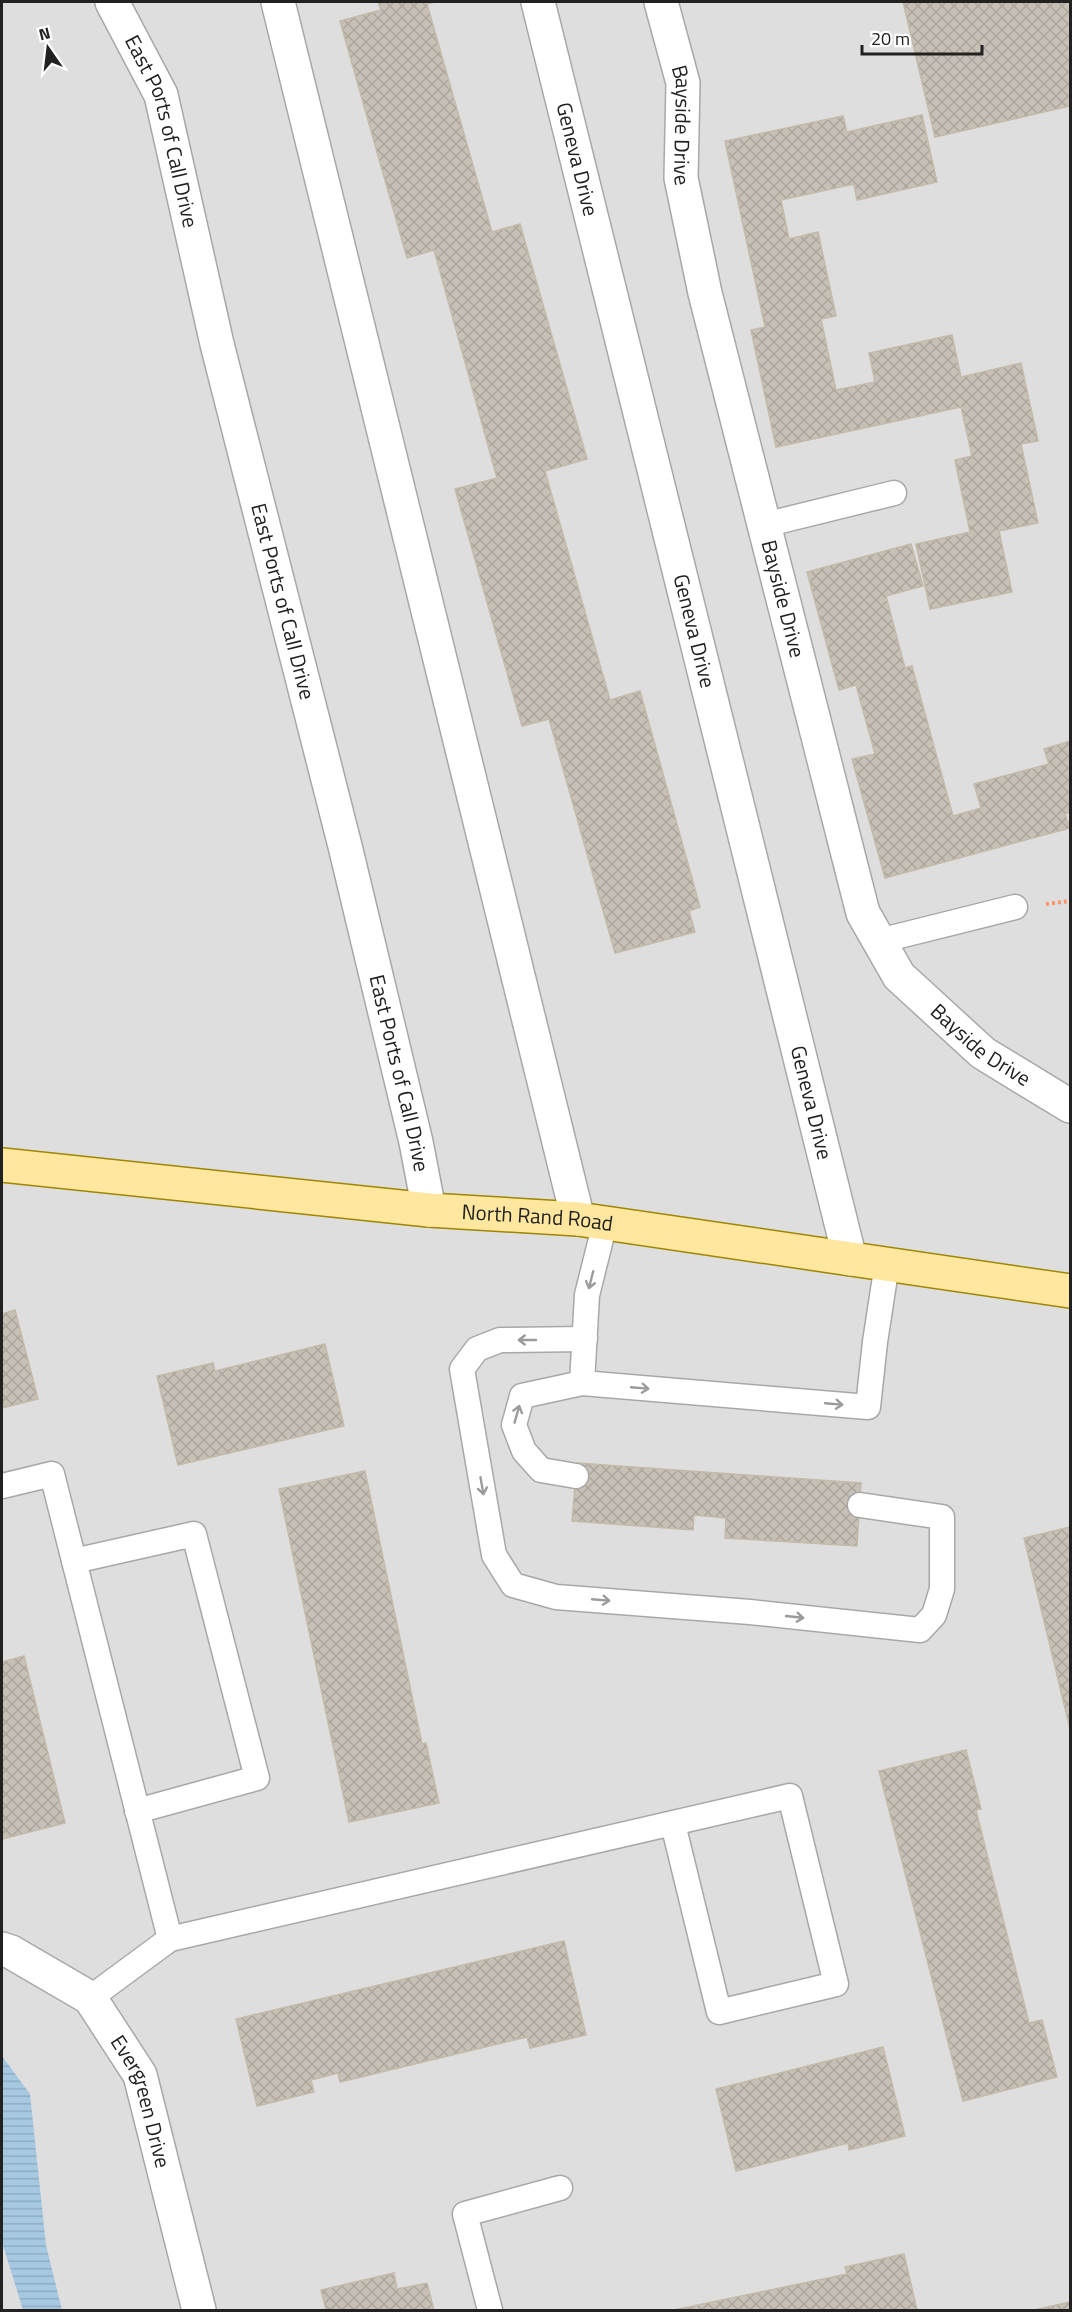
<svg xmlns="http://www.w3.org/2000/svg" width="1072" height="2312" font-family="'Titillium Web',sans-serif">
<defs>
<pattern id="water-rules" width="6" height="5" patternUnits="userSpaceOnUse" patternTransform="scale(1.5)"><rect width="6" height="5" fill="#a6c9e1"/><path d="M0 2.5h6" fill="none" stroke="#8facc1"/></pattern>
<pattern id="building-cross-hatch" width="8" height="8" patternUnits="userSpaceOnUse" patternTransform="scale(1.5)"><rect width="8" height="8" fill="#c7c0b6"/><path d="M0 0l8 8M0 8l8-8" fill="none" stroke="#aba59c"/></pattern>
</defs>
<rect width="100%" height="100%" fill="#f2f0e7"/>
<!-- residential -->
<rect fill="#dfdede" x="2" y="2" width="1068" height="2308"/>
<!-- water -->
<path fill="url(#water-rules)" d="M2 2056 30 2094 46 2245 62 2310H23L2 2242Z"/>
<!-- building -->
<g fill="url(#building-cross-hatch)" stroke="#c4baa9" stroke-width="1.5">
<path d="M378 2H435L427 4 492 232 520 224 587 459 545 471 610 700 640 691 700 907 689 911 695 932 615 953 549 719 522 726 455 489 497 478 434 250 407 258 340 21 381 10Z"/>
<path d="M903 2H1070V106L935 137Z"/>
<path d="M922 115 937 182 857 200 854 184 781 200 789 239 818 232 836 316 821 319 836 390 875 382 869 353 952 335 961 377 1021 363 1038 441 1021 444 1038 523 999 531 1012 592 930 609 916 544 970 532 955 460 972 456 961 407 776 447 751 330 765 327 725 141 843 116 847 132Z"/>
<path d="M911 544 923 586 886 596 905 668 912 666 953 816 981 808 974 784 1049 764 1044 749 1070 741V812L1065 814 1070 828 885 878 852 759 875 754 856 685 839 690 807 572Z"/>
<path d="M15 1310 38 1399 2 1408V1314Z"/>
<path d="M325 1344 344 1426 178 1465 157 1376 213 1363 215 1371Z"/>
<path d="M577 1463 861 1483 857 1546 725 1538 726 1518 694 1515 693 1530 572 1521Z"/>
<path d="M365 1471 422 1744 426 1743 439 1803 349 1822 279 1489Z"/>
<path d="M1070 1527V1729L1024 1538Z"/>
<path d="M24 1656 65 1823 2 1839V1662Z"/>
<path d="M966 1750 981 1809 976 1810 1029 2023 1042 2020 1057 2077 963 2101 879 1771Z"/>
<path d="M564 1941 586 2035 530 2048 527 2037 340 2082 338 2073 311 2080 314 2092 257 2106 236 2019Z"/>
<path d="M883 2047 905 2136 849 2150 848 2143 736 2171 716 2089Z"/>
<path d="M904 2254 917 2310H674L847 2274 845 2267Z"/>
<path d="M394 2273 397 2289 427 2283 434 2310H326L321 2290Z"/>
<path d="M1070 2302V2310H1034Z"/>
</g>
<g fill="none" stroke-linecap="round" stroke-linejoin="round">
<defs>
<g id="service">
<path d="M764 525 894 493"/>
<path d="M879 941 1015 907"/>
<path d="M585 1339 500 1340 477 1349 462 1369 494 1555 513 1585 556 1597 750 1612 920 1630 934 1615 942 1589V1517L860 1505"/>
<path d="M582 1383 587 1295 605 1223"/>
<path d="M576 1476 541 1470 524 1451 514 1425 522 1396 582 1383 868 1407 875 1342 887 1264"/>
<path d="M2 1486 52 1474 170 1939"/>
<path d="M74 1561 194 1534 257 1778 137 1811"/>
<path d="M90 1998 170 1939 790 1796 836 1984 719 2012 673 1824"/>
<path d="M490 2310 465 2214 560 2188"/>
</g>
<g id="minor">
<path id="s1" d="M112 2 161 95 217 344 345 846 416 1142 429 1210"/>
<path d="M278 2 578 1219"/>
<path id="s2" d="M538 2 850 1259"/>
<path id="s3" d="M661 2 683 83 681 178 705 293 863 913 899 976 983 1053 1070 1106"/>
<path id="s4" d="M2 1949 11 1952 90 1998 140 2075 199 2310"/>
</g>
<g id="primary">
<path id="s5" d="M2 1165 429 1210 578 1219 1070 1291"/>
</g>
</defs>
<!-- service casing -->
<use href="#service" stroke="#a8a8a8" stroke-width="27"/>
<!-- minor casing -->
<use href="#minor" stroke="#a8a8a8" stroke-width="36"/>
<!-- primary casing -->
<use href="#primary" stroke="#9e8600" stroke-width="36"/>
<!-- path -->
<path stroke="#ff956b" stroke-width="4" stroke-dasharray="3 3" stroke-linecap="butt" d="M1046 904 1070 901"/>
<!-- service -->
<use href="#service" stroke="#fff" stroke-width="24"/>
<!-- minor -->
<use href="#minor" stroke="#fff" stroke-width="33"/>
<!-- primary -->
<use href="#primary" stroke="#ffe79f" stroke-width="33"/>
</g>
<!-- one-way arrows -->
<defs><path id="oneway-shaft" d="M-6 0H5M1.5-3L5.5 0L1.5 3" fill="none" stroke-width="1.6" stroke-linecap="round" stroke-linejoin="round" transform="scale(1.5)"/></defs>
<g stroke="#9b9b9b">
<use href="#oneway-shaft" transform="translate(591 1280) rotate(104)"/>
<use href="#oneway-shaft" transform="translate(527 1340) rotate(180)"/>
<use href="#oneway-shaft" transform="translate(640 1388) rotate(5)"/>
<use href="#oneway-shaft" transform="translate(834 1404) rotate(5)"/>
<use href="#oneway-shaft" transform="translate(517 1414) rotate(-74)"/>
<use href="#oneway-shaft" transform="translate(482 1486) rotate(80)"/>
<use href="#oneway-shaft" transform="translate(601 1600) rotate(5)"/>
<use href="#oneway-shaft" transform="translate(795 1617) rotate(6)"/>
</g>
<g text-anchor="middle" stroke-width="6" stroke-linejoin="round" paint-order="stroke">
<!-- street labels -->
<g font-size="21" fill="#212121" stroke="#fff">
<text dy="7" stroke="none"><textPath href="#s3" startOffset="126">Bayside Drive</textPath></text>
<text dy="7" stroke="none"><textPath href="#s1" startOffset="140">East Ports of Call Drive</textPath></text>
<text dy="7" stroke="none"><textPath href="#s2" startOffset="162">Geneva Drive</textPath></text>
<text dy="7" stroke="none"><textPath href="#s3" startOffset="612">Bayside Drive</textPath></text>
<text dy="7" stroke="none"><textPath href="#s1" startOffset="626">East Ports of Call Drive</textPath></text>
<text dy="7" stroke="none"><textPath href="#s2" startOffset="648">Geneva Drive</textPath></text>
<text dy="7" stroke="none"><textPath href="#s3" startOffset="1116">Bayside Drive</textPath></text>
<text dy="7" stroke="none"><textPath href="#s1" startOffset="1112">East Ports of Call Drive</textPath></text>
<text dy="7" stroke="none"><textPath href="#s2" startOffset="1134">Geneva Drive</textPath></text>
<text dy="7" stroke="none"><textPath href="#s5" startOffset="538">North Rand Road</textPath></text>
<text dy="7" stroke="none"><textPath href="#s4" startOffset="218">Evergreen Drive</textPath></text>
</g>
</g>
<!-- border -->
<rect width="1072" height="2312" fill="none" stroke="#212121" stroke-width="6"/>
<!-- north arrow -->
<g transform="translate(48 48) rotate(346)" stroke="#ffffff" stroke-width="4.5" paint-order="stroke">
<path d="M0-4.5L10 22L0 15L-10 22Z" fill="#212121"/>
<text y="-9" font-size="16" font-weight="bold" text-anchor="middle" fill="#212121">N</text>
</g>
<!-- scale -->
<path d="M862 45v9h120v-9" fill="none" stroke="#212121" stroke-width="3"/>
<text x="871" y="45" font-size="18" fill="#212121" stroke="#ffffff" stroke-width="4.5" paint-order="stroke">20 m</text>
</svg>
